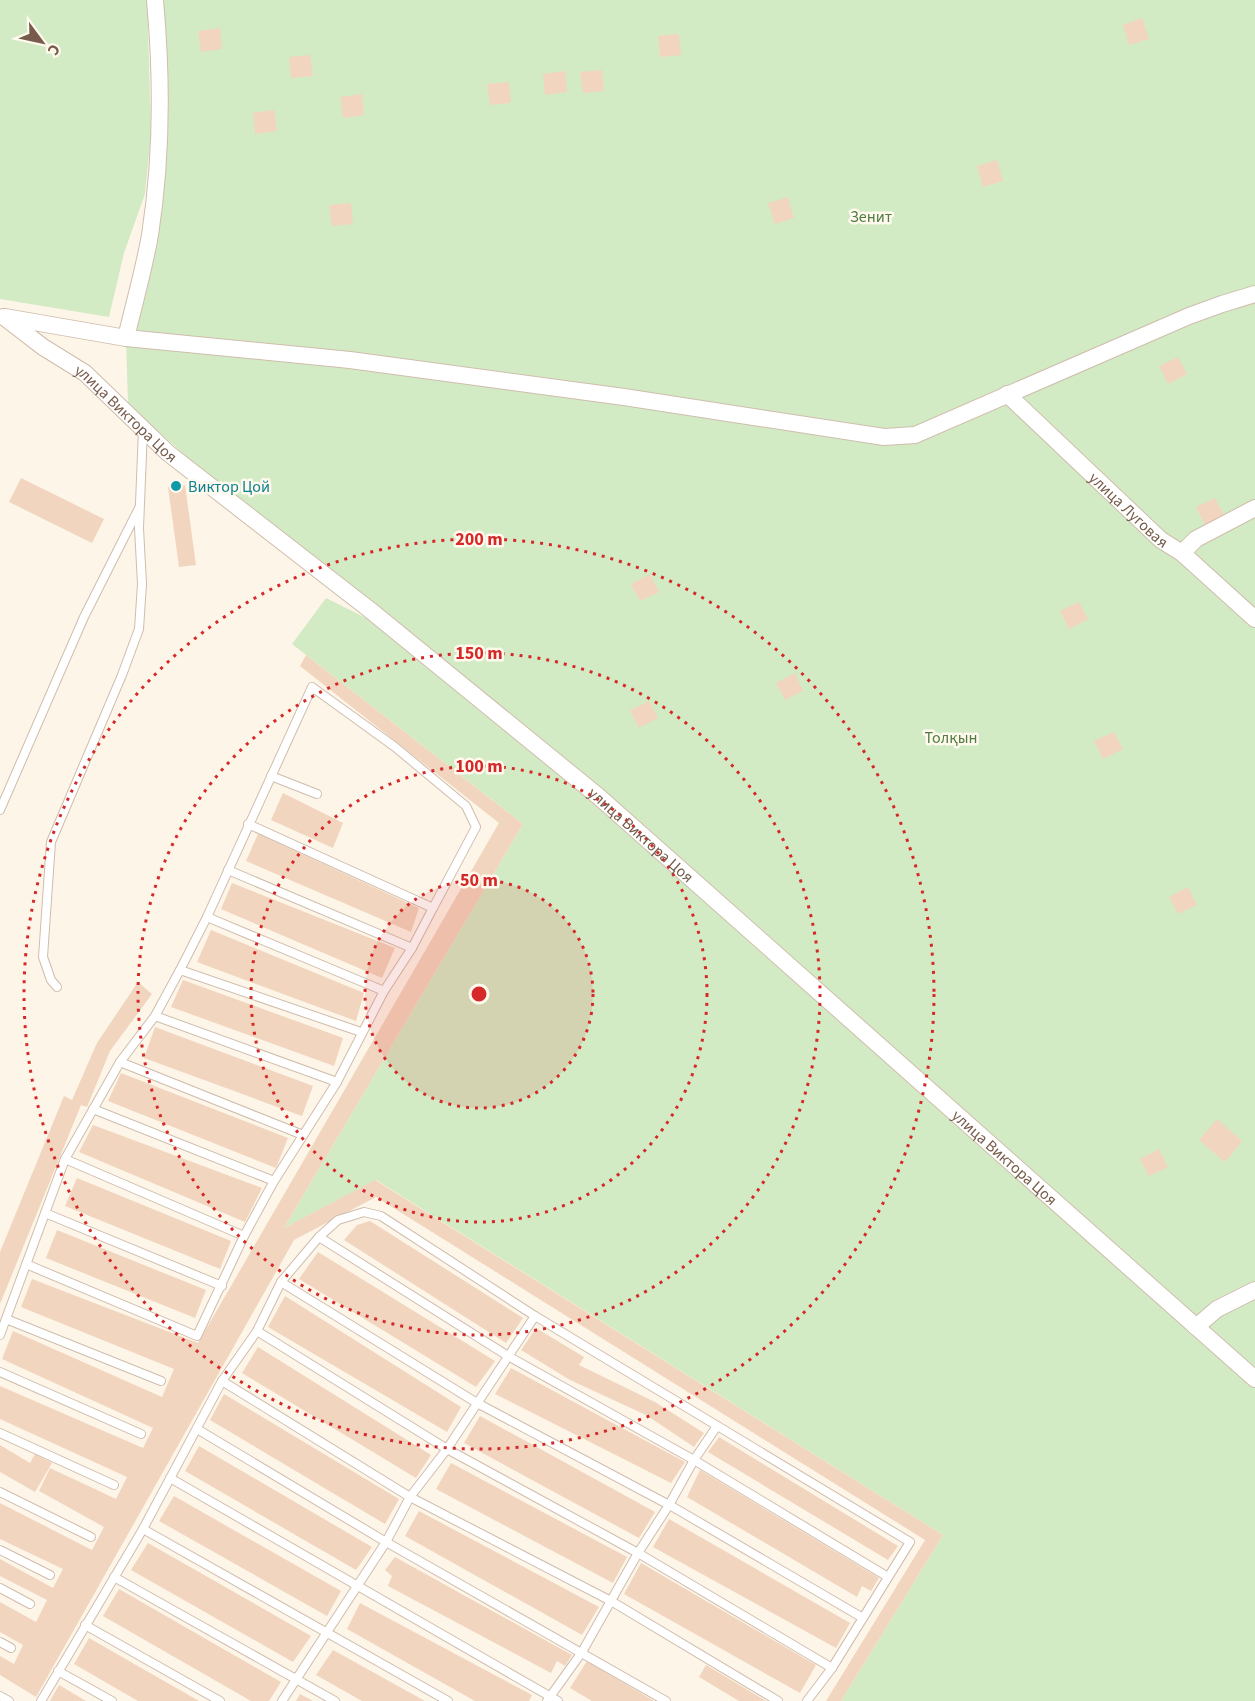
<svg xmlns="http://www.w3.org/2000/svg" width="1255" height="1701" font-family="'Source Sans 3',sans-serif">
<rect width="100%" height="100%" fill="#fdf5e7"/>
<!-- green -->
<path fill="#d3ebc5" d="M0 0H1255V1701H841L943 1535 376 1180 284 1228 523 824 292 644 326 598 366 618 128 404 126 338 150 235 158 27 148 28 151 133 145 194 124 253 109 317 0 299Z"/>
<!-- building -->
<g fill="#f2d5be">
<path d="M1142 18 1149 39 1129 45 1123 25Z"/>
<path d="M220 28 222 49 201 52 198 31Z"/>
<path d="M679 34 681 55 660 57 658 36Z"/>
<path d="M310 55 313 76 291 78 289 57Z"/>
<path d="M602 70 604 91 583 93 580 72Z"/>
<path d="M565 71 567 92 545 95 543 74Z"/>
<path d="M509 82 511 103 490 105 487 84Z"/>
<path d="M362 94 364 115 343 118 340 97Z"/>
<path d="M274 110 277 131 255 134 253 113Z"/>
<path d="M997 160 1003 181 983 187 977 166Z"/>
<path d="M788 197 794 218 775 224 768 203Z"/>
<path d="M351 203 353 224 332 226 329 205Z"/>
<path d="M1178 357 1187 374 1168 384 1159 366Z"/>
<path d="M21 478 104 519 92 543 9 502Z"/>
<path d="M185 485 196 565 179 567 168 487Z"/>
<path d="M1215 498 1224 515 1205 525 1196 507Z"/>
<path d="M650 574 659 592 640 601 631 584Z"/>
<path d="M1079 602 1088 619 1069 629 1060 611Z"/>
<path d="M306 655 523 824 284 1228 375 1180 943 1535 841 1701H826L925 1540 376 1197 294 1240 36 1697 0 1675V1656L14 1664 23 1645 0 1632V1602L36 1622 47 1600 0 1576V1559L53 1588 63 1569 0 1539V1503L92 1550 104 1527 39 1491 50 1468 116 1499 127 1477 0 1419V1386L143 1448 153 1428 2 1359 13 1331 162 1397 174 1369 21 1307 32 1279 198 1343 499 823 300 666Z"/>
<path d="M795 673 803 691 785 700 776 683Z"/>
<path d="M649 701 658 718 639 728 630 710Z"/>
<path d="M1114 732 1123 749 1103 759 1094 741Z"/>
<path d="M283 793 343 823 333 848 271 820Z"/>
<path d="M258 834 419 908 411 932 246 861Z"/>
<path d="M232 883 395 948 382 978 221 909Z"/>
<path d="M1188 887 1197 905 1178 914 1169 897Z"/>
<path d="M211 930 364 993 356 1021 197 962Z"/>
<path d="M183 980 343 1038 334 1066 171 1007Z"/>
<path d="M138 982 152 994 110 1051 87 1107 81 1105 0 1304V1252L64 1096 72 1100 97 1043Z"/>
<path d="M155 1027 313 1086 302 1116 144 1058Z"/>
<path d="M121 1073 288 1138 276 1168 108 1101Z"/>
<path d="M1217 1119 1242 1141 1225 1162 1199 1140Z"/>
<path d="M93 1125 262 1188 245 1222 79 1152Z"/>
<path d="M1159 1149 1168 1167 1149 1176 1140 1159Z"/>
<path d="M77 1178 231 1241 220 1269 65 1206Z"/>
<path d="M370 1221 523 1318 506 1343 344 1240 357 1225Z"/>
<path d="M57 1230 206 1290 195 1318 46 1258Z"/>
<path d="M318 1252 495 1361 476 1387 299 1279Z"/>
<path d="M285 1296 461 1407 447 1432 268 1327Z"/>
<path d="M536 1328 584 1357 579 1365 655 1402 704 1433 694 1447 646 1415 570 1380 521 1350Z"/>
<path d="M258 1347 431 1455 416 1478 242 1373Z"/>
<path d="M511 1368 685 1462 671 1483 495 1394Z"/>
<path d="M224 1394 399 1499 385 1524 210 1420Z"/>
<path d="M480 1416 655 1512 639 1538 464 1443Z"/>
<path d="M719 1437 898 1546 888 1560 708 1452Z"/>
<path d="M0 1445 30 1463 35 1454 52 1463 35 1492 0 1472Z"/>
<path d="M199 1446 372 1547 356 1570 185 1471Z"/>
<path d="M451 1463 627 1557 613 1583 436 1489Z"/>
<path d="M700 1470 879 1578 871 1591 862 1586 857 1597 687 1497Z"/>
<path d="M174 1496 341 1591 327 1616 159 1521Z"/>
<path d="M419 1511 599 1607 582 1635 405 1536Z"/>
<path d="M669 1519 850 1623 836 1648 653 1547Z"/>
<path d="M148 1543 311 1636 293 1662 131 1570Z"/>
<path d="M395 1557 572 1655 565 1666 557 1661 551 1673 388 1586 392 1576 385 1570Z"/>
<path d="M641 1563 816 1665 800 1693 624 1594Z"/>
<path d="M119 1589 281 1682 269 1701H251L103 1616Z"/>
<path d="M360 1603 532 1695 529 1701H475L347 1629Z"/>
<path d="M89 1638 199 1701H138L74 1664Z"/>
<path d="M333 1650 425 1701H362L316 1675Z"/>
<path d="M587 1661 654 1701H592L570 1688Z"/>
<path d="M706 1665 766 1701H739L699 1677Z"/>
<path d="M59 1685 86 1701H50Z"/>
<path d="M300 1694 313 1701H296Z"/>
</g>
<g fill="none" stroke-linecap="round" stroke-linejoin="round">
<defs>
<g id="service">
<path d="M271 776 317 794"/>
<path d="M0 810 84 617 139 508"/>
<path d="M207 917 384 991"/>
<path d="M412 948 433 908"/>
<path d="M180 970 361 1032"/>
<path d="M57 987 51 980 43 957 51 842 122 675 139 629 142 584 139 528 143 429"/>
<path d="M155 1016 337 1082"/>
<path d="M120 1062 303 1135"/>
<path d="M93 1109 274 1181"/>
<path d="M65 1159 244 1236"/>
<path d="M45 1213 222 1286"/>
<path d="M319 1237 508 1356 694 1460 888 1577"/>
<path d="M26 1264 197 1336 244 1236 274 1181 337 1082 384 991 412 948 228 870"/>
<path d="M281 1282 477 1403 673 1507 863 1618"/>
<path d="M535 1316 910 1542 832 1668 807 1701"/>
<path d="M6 1319 161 1381"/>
<path d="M257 1331 447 1449 638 1553 832 1668"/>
<path d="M0 1335 65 1159 120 1062 155 1016 180 970 207 917 312 687 395 747 466 806 476 827 433 908 248 824"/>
<path d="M0 1372 141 1434"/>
<path d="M222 1381 410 1497 611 1601 778 1701"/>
<path d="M197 1429 386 1542 666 1701"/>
<path d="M0 1433 114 1485"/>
<path d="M170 1478 558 1701"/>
<path d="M0 1492 91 1537"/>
<path d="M143 1529 448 1701"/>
<path d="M0 1550 50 1575"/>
<path d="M114 1577 335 1701"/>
<path d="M0 1588 30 1604"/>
<path d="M85 1625 220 1701"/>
<path d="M0 1642 11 1648"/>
<path d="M58 1671 112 1701"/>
<path d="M0 1696 9 1701"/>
<path d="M41 1701 143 1529 222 1381 257 1331 281 1282 319 1237 338 1220 364 1212 381 1216 535 1316 447 1449 410 1497 386 1542 282 1701"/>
<path d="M547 1701 582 1652 638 1553 669 1505 694 1460 717 1426"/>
</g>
<g id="minor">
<path id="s1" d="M4 317 43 347 85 373 168 453 370 610 598 796 1255 1379"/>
<path d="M5 317 126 338 350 360 624 397 884 437 915 435 1189 316 1222 304 1255 294"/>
<path d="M126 338C134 304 144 269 150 235 162 158 162 77 155 0"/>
<path id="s2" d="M1007 394 1161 540 1182 553 1255 619"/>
<path d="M1182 553 1196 539 1255 508"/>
<path d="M1196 1327 1217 1309 1255 1290"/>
</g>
</defs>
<!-- service casing -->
<use href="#service" stroke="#cfbdad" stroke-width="10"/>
<!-- minor casing -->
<use href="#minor" stroke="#cfbdad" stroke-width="18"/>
<!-- service -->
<use href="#service" stroke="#fff" stroke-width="8"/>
<!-- minor -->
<use href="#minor" stroke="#fff" stroke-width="16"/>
</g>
<!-- distance rings -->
<circle cx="479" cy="994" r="114" fill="#d62828" fill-opacity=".12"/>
<g fill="none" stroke="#d62828" stroke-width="3" stroke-dasharray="3 6">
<circle cx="479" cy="994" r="114"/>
<circle cx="479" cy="994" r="228"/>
<circle cx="479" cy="994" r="341"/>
<circle cx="479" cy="994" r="455"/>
</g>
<!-- markers -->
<circle fill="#0f9aa8" stroke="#fff9ee" stroke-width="2" cx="176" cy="486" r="6"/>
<g text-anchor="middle" stroke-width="5" stroke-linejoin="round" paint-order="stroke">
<!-- park labels -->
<g font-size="16" fill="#527d42" stroke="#fff9ee">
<text x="871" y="222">Зенит</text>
<text x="951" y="743">Толқын</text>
</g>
<!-- street labels -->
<g font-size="16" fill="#775c4b" stroke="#fff9ee">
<text dy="6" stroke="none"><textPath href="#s1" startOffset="156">улица Виктора Цоя</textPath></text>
<text dy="6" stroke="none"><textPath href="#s2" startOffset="168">улица Луговая</textPath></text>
<text dy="6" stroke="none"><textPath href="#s1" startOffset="822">улица Виктора Цоя</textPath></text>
<text dy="6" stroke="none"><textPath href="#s1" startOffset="1308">улица Виктора Цоя</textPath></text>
</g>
<!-- culture labels -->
<g font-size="16" fill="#0d838f" stroke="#fff9ee" text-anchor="start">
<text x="188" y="492">Виктор Цой</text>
</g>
</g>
<circle cx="479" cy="994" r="9" fill="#d62828" stroke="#fff9ee" stroke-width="3"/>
<g font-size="18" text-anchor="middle" font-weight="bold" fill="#d62828" stroke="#fff9ee" stroke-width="5" stroke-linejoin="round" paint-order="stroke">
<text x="479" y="545">200 m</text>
<text x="479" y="659">150 m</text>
<text x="479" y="772">100 m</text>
<text x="479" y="886">50 m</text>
</g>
<!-- north arrow -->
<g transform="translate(42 42) rotate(123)" stroke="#fff9ee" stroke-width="4.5" paint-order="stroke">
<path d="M0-4.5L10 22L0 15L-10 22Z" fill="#775c4b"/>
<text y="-9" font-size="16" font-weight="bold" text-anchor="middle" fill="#775c4b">С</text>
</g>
</svg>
